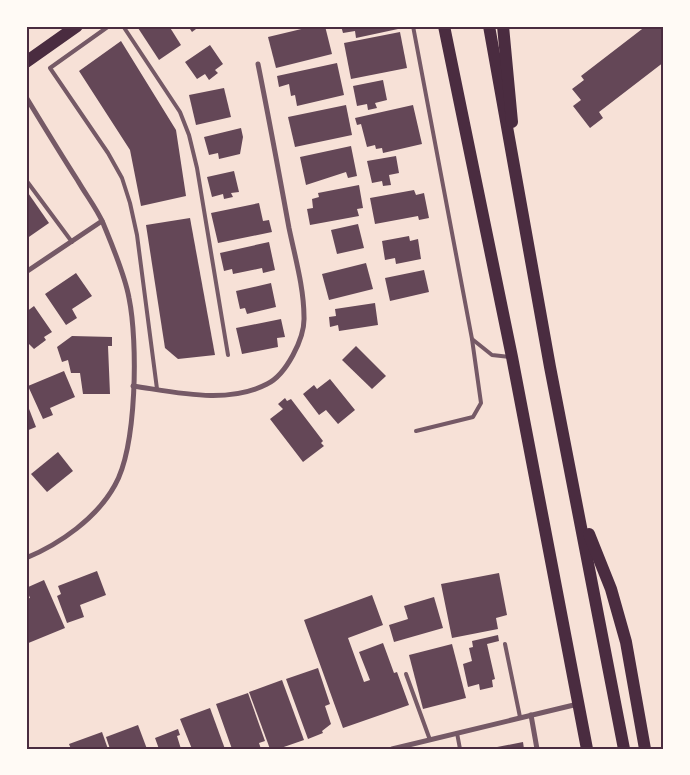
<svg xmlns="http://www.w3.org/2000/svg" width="690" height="775" font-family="Rubik,sans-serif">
<rect width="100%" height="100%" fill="#f7e1d7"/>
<!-- building -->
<g fill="#644757">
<path d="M141 26H169L181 45 159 60 138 28Z"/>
<path d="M188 26H200L192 32Z"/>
<path d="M314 26H325L332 54 276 68 268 37Z"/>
<path d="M341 26H397L398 29 356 38 355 31 343 33Z"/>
<path d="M646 26H664V62L599 112 603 118 590 128 573 106 581 100 572 89 584 80 581 76Z"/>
<path d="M400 32 407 68 351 79 344 43Z"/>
<path d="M121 41 176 130 186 196 141 206 130 150 79 71Z"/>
<path d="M210 45 223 64 215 70 218 73 209 80 205 74 197 79 185 62Z"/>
<path d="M337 63 344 95 297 106 295 95 291 96 289 84 279 87 277 76Z"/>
<path d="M383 80 387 100 375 103 377 108 368 110 367 104 357 106 353 86Z"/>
<path d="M224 88 231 117 196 125 189 95Z"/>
<path d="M346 105 352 135 295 147 288 117Z"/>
<path d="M413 105 422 144 383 153 382 148 376 149 375 145 367 147 361 124 357 125 355 118Z"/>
<path d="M241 128 243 137 240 154 219 159 218 153 209 155 204 137Z"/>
<path d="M351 146 357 176 348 178 346 172 306 185 300 157Z"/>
<path d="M396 156 399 173 389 175 391 185 383 186 382 181 372 183 367 161Z"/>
<path d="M234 171 239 192 231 193 233 197 224 199 223 194 212 197 207 177Z"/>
<path d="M359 185 363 208 357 209 359 216 310 225 307 209 313 208 312 199 319 197 318 193Z"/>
<path d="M26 190 49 223 26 239Z"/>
<path d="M414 190 416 195 424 193 429 218 419 220 418 216 375 224 370 198Z"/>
<path d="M259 203 263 221 269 220 272 232 218 243 211 213Z"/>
<path d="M190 218 215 355 178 359 165 348 146 225Z"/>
<path d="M358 224 364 248 337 254 331 230Z"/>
<path d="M409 236 410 241 418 239 421 259 396 264 395 258 385 260 382 241Z"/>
<path d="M269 242 275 270 263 273 262 268 233 274 232 269 224 271 220 253Z"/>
<path d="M366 263 373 289 329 300 322 274Z"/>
<path d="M424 270 429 292 390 301 385 278Z"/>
<path d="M76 273 92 296 72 309 77 318 66 325 45 294Z"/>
<path d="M271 283 276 307 247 314 245 308 240 309 236 291Z"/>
<path d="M375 303 378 325 339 331 338 325 330 327 329 317 336 316 335 309Z"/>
<path d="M34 306 52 332 44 337 46 340 34 349 26 341V312Z"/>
<path d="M281 319 285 337 277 338 278 347 242 354 236 328Z"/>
<path d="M72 336 112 337V346H108L110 394H83L80 373H71L68 360 62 362 57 347Z"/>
<path d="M356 346 386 376 372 389 342 360Z"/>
<path d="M64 371 75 397 50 408 53 415 43 419 28 386Z"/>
<path d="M330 379 355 410 338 424 326 410 319 415 303 394 314 385 317 389Z"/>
<path d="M285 398 287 401 291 399 323 441 321 443 324 446 303 462 270 419 283 409 278 404Z"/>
<path d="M26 401 36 427 26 431Z"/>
<path d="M58 452 73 471 47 492 31 474Z"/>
<path d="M97 571 106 595 80 605 84 617 67 623 57 596 61 594 58 586Z"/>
<path d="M499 573 507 615 496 618 498 629 452 638 441 584Z"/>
<path d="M44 580 65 628 26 644V599L30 598 26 588Z"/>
<path d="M372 595 383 625 348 638 364 682 370 680 359 652 383 643 394 673 397 672 409 705 343 728 304 620Z"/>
<path d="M434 597 443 628 394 642 389 625 408 619 404 606Z"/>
<path d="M498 635 499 641 487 644 495 679 492 680 493 687 480 690 479 684 468 687 463 664 472 661 469 648 473 647 472 641Z"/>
<path d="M452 644 466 698 423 709 409 655Z"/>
<path d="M318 668 330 704 325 706 331 724 322 731 323 733 308 739 286 679Z"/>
<path d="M282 680 304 740 278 749H270L249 692Z"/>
<path d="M248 693 265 741 259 743 261 749H232L216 704Z"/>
<path d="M210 708 225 749H192L180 719Z"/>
<path d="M138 725 147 749H110L106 737Z"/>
<path d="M178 729 180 735 177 736 181 749H159L155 738Z"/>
<path d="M102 732 108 749H71L69 744Z"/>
<path d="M523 742 524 749H492V748Z"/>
</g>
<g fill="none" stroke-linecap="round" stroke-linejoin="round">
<!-- service -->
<g stroke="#755966" stroke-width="4">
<path d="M109 26 50 68 108 153 122 178 130 203 137 235 157 389"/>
<path d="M123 26 180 112 189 135 197 168 228 355"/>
<path d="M413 26 472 339 492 355 510 357"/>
<path d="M26 180 72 242"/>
<path d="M416 431 473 417 481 403 472 339"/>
<path d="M505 644 520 717"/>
<path d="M406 674 430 740"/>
<path d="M457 733 460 749"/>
</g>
<!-- minor -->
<g stroke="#755966" stroke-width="5">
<path d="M26 97C43 125 60 153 78 181 86 195 97 209 103 223 112 245 125 275 129 298 138 342 137 446 115 485 97 518 60 544 26 558"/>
<path d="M26 272 102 221"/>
<path d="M133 386C175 392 227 405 267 384 286 375 305 338 304 317 304 288 295 257 289 228 279 173 269 119 258 64"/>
<path d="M531 715 537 749"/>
<path d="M392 749 578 704"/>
</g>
<!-- primary -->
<path stroke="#4a2c40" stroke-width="12" d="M26 62 77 26"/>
<!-- trunk -->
<g stroke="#4a2c40" stroke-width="12">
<path d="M444 26 512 357 587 749"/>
<path d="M489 26 550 367 624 749"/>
<path d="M503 26 512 122"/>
<path d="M589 534 611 589 626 642 645 749"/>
</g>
</g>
<!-- border -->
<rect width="690" height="775" fill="none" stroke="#fffaf5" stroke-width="55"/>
<rect x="28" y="28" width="634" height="720" fill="none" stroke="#4a2c40" stroke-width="2"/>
</svg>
